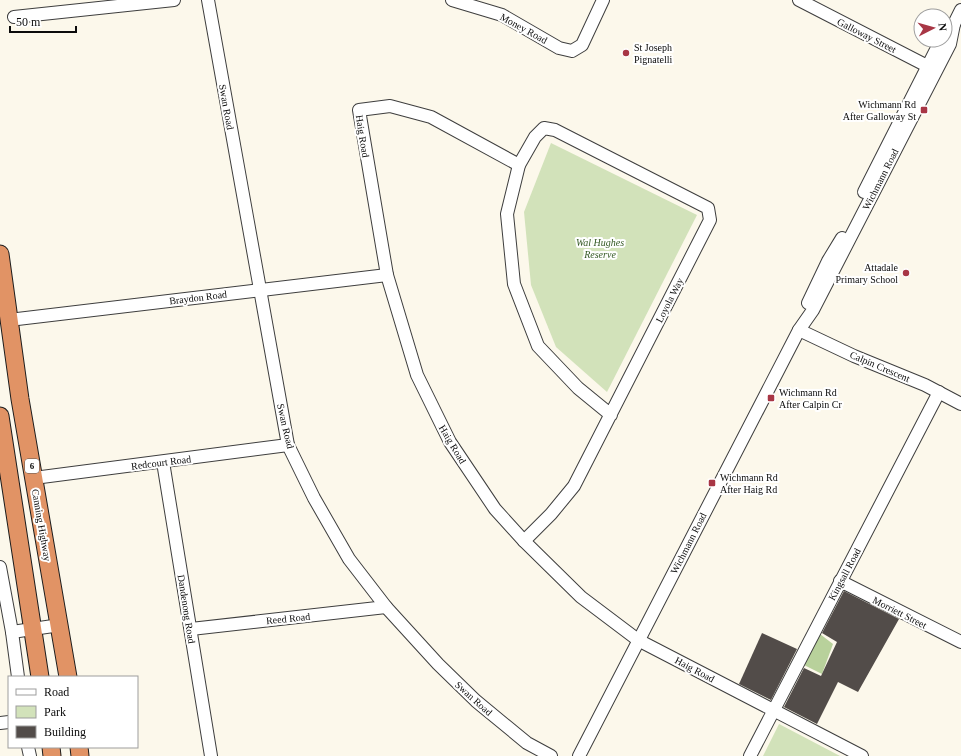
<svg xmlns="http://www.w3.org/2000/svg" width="961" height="756" font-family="Georgia,serif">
<rect width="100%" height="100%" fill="#fcf8eb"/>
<!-- green -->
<g fill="#d2e2ba">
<path d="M551 143 697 215 607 392 556 347 531 285 524 212Z"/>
<path d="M779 724 840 756H763Z"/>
</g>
<!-- forest -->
<path fill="#b8d19b" d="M816 631 833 644 822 674 800 663Z"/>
<!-- building -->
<g fill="#524c49">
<path d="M844 591 899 619 858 692 838 682 817 724 784 707 804 668 821 676 837 642 822 633Z"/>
<path d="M762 633 797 649 771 700 739 684Z"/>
</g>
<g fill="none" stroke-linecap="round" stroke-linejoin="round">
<defs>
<g id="minor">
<path d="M208 0 288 445 314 498 349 559 386 607 438 664 476 701 527 743 551 756"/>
<path d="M452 0 502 15 559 48 572 51 582 45 603 0"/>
<path d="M799 0 935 70"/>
<path d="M14 17 174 0"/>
<path d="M949 30 954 24 961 10"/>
<path d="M519 165 431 117 390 106 359 110 387 275 417 375 450 442 495 509 524 541 581 597 638 640 862 756"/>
<path d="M864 192 941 40"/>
<path d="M808 303 828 261 842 238"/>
<path d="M9 320 387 275"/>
<path d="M799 330 854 356 925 385 961 404"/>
<path d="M163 462 211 756"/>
<path d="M34 478 288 445"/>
<path d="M524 541 551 514 574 486 710 220 708 208 555 130 544 128 535 137 519 165 507 214 514 284 538 346 578 388 611 415"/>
<path d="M0 567 12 632 18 677"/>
<path d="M840 581 961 642"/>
<path d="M191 629 386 607"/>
<path d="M12 632 60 625"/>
<path d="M0 723 9 722"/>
<path d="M28 747 30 756"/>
<path d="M579 756 799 330 813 310 950 44 954 24"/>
<path d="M750 756 939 392"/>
</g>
<g id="highway">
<path d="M0 254 20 399 68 677"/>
<path d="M0 416 40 677"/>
<path d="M51 747 52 756"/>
<path d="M79 747 80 756"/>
</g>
</defs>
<!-- minor casing -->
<use href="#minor" stroke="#3e3e3e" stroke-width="14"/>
<!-- highway casing -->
<use href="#highway" stroke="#1c1c1c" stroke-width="19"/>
<!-- minor -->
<use href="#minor" stroke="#fff" stroke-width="12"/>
<!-- highway -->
<use href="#highway" stroke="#e19365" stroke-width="17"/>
</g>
<!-- markers -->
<g fill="#a83645" stroke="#fff" stroke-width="1.5">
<circle cx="626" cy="53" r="4"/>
<rect x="920" y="106" width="8" height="8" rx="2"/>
<circle cx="906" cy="273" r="4"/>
<rect x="767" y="394" width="8" height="8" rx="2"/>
<rect x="708" y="479" width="8" height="8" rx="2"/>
</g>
<g text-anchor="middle" stroke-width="4" stroke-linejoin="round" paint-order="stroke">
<!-- shield labels -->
<rect fill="#fff" stroke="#545454" stroke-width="1" x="25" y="459" width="14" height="14" rx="3"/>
<g font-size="9" font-weight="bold" fill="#0b0b0b">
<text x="32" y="469">6</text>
</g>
<!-- street labels -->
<g font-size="10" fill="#0b0b0b" stroke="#fff">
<text transform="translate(524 28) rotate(29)" y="4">Money Road</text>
<text transform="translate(867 35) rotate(27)" y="4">Galloway Street</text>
<text transform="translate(227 107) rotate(80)" y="4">Swan Road</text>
<text transform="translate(363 136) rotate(81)" y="4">Haig Road</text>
<text transform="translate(880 179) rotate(-63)" y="4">Wichmann Road</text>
<text transform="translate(198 297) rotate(-7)" y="4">Braydon Road</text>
<text transform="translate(669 300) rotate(-63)" y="4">Loyola Way</text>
<text transform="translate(880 366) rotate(23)" y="4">Calpin Crescent</text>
<text transform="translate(286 426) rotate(77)" y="4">Swan Road</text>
<text transform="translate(453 444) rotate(59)" y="4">Haig Road</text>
<text transform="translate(161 462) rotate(-7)" y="4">Redcourt Road</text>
<text transform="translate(42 525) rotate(80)" y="4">Canning Highway</text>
<text transform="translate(688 543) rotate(-63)" y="4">Wichmann Road</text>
<text transform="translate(844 574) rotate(-62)" y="4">Kingsall Road</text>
<text transform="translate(187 609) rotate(81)" y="4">Dandenong Road</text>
<text transform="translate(900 612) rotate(27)" y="4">Morriett Street</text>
<text transform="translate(288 618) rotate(-6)" y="4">Reed Road</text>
<text transform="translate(695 669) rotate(28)" y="4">Haig Road</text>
<text transform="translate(474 698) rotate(42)" y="4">Swan Road</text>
</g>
<!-- poi labels -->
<g font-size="10" fill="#0b0b0b" stroke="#fff" text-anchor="start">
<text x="634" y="51">St Joseph<tspan x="634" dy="12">Pignatelli</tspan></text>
<text x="916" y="108" text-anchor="end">Wichmann Rd<tspan x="916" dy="12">After Galloway St</tspan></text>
<text x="898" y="271" text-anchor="end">Attadale<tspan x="898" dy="12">Primary School</tspan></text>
<text x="779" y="396">Wichmann Rd<tspan x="779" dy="12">After Calpin Cr</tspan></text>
<text x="720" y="481">Wichmann Rd<tspan x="720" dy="12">After Haig Rd</tspan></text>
</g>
<!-- park labels -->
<g font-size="10" font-style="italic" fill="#345924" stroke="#fff">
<text x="600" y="246">Wal Hughes<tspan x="600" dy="12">Reserve</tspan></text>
</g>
</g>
<!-- legend -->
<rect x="8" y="676" width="130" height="72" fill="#ffffff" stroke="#9d9d9d"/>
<rect x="16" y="689" width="20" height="6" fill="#ffffff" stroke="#9d9d9d"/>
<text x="44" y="696" font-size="12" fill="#0b0b0b">Road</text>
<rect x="16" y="706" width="20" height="12" fill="#d2e2ba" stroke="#9d9d9d"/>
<text x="44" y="716" font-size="12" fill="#0b0b0b">Park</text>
<rect x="16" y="726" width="20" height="12" fill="#524c49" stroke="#9d9d9d"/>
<text x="44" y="736" font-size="12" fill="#0b0b0b">Building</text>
<!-- north arrow -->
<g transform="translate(933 28) rotate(84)"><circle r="19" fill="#ffffff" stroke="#9d9d9d"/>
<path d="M0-3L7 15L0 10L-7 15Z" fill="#a83645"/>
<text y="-6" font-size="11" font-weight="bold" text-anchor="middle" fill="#0b0b0b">N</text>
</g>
<!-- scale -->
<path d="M10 26v6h66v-6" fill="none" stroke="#0b0b0b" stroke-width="2"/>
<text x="16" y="26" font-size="12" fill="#0b0b0b" stroke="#ffffff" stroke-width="3" paint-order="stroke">50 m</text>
</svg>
